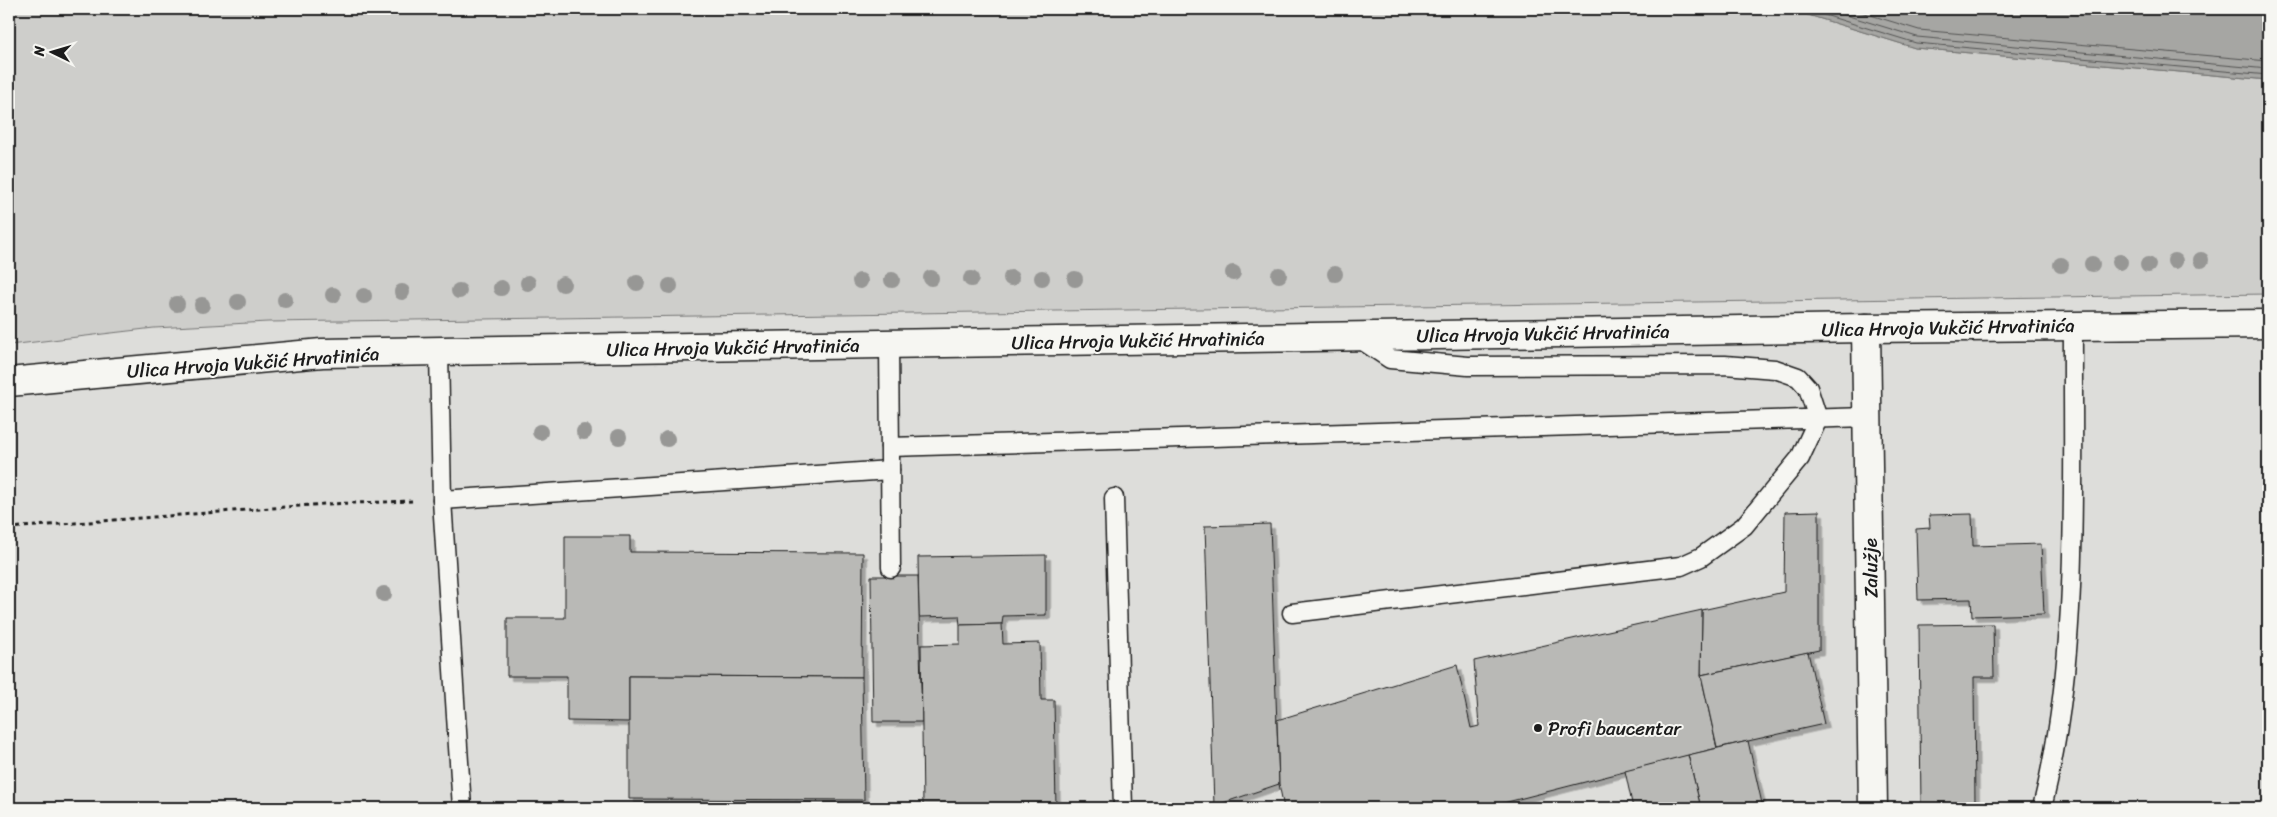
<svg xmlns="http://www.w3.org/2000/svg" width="2277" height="817" font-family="Sriracha,sans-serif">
<defs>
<filter id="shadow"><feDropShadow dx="4.5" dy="4.5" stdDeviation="0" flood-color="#0004"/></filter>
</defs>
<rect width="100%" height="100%" fill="#edede9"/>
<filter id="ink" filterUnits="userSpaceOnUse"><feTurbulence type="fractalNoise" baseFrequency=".02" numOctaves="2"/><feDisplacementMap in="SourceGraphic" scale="10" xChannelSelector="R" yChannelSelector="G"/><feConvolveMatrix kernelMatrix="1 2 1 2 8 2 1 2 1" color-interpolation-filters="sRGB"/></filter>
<g filter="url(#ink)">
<!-- built -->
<path fill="#ddddda" d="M2268 294V808H9V345L154 328 268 322Z"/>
<!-- green -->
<path fill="#cececb" stroke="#757574" d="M9 9H1491L1498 11 1503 9H1789L1915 48 2268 80V294L268 322 154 328 9 345Z"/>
<!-- water -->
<path fill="#a6a6a3" stroke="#6f6f6d" d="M1789 9H2268V80L1915 48Z"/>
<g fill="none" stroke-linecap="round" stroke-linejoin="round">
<!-- shore -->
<g stroke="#535352" stroke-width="1">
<path d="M1805 9 1916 43 2268 75"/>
<path d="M1826 9 1917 37 2268 69"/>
<path d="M1851 9 1919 30 2268 61"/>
</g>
</g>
<!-- building -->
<g fill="#b9b9b6" stroke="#1c1c1c" filter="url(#shadow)">
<path d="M1819 511V650L1701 675 1702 610 1784 592 1785 512Z"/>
<path d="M1972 514 1973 546 2041 544 2044 614 1972 616 1971 599 1918 600 1916 529 1930 528 1929 515Z"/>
<path d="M1270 524 1279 784 1214 806 1205 526Z"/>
<path d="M565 536H630V552L863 553 862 677 629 676V722L567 721V676H507V618H565Z"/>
<path d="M1046 555V615L1003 616 1002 624 960 625 959 616 919 617 918 557Z"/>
<path d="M871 576H918L922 722H873Z"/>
<path d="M1702 610 1701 675 1717 748 1484 808H1284L1279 784 1277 720 1457 665 1471 728 1479 726 1474 661Z"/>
<path d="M1002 624 1003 644 1040 643 1041 700H1054L1056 808H923L921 645 960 644V625Z"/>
<path d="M1993 624 1994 677H1974L1975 808H1921L1919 625Z"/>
<path d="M1808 652 1824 724 1717 748 1701 675Z"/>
<path d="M629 676 862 677 864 800 629 799Z"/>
<path d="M1748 741 1763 808H1701L1688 755Z"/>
<path d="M1688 755 1701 808H1633L1625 771Z"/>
</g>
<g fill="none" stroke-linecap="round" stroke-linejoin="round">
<defs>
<g id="service">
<path d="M889 344 891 568"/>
<path d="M439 352 442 500 462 808"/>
<path d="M890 447 1867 417"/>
<path d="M1114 498 1123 808"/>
<path d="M442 500 890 470"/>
<path d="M1292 613 1681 566 1701 557 1744 526 1800 458 1818 419 1808 388 1798 377 1775 369 1725 365 1468 366 1390 359 1357 337"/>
<path d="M2042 808C2081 652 2072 486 2073 326"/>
</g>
<path id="minor" d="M1866 328 1873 808"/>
<path id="secondary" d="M9 382 322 353 1866 328 2268 324"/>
</defs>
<!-- service casing -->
<use href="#service" stroke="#1c1c1c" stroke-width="21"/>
<!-- minor casing -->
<use href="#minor" stroke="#1c1c1c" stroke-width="31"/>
<!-- secondary casing -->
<use href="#secondary" stroke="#1c1c1c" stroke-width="31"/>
<!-- path -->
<path stroke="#1c1c1c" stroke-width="3" stroke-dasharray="4 4" stroke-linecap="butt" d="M9 528 325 504 414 501"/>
<!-- service -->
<use href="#service" stroke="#f6f6f2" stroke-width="18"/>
<!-- minor -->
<use href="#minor" stroke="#f6f6f2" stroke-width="28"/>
<!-- secondary -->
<use href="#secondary" stroke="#f6f6f2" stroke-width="28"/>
</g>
<!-- trees -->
<g fill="#979795">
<circle cx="2201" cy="260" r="8"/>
<circle cx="2175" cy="261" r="8"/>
<circle cx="2120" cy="262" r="8"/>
<circle cx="2092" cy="264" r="8"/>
<circle cx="2061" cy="265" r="8"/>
<circle cx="2148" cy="265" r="8"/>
<circle cx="1233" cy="273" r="8"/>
<circle cx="1335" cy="274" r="8"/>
<circle cx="1279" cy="275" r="8"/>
<circle cx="931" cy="278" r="8"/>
<circle cx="1011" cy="278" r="8"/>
<circle cx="1042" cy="278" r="8"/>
<circle cx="971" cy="279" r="8"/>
<circle cx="1075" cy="279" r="8"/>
<circle cx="892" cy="280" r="8"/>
<circle cx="860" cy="281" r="8"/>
<circle cx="528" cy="283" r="8"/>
<circle cx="637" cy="283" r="8"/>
<circle cx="563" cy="284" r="8"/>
<circle cx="670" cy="286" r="8"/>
<circle cx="501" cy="288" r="8"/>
<circle cx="459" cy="291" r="8"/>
<circle cx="402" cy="292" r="8"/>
<circle cx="333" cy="295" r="8"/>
<circle cx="364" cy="296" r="8"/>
<circle cx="285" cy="300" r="8"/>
<circle cx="238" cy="302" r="8"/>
<circle cx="177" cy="304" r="8"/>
<circle cx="202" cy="305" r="8"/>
<circle cx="540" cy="432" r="8"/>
<circle cx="584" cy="432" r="8"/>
<circle cx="619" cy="437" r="8"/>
<circle cx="667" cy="439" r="8"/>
<circle cx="384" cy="594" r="8"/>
</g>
</g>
<!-- markers -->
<circle fill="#1c1c1c" stroke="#f6f6f2" stroke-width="2" cx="1538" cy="728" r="5"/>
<g text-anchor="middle" stroke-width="4" stroke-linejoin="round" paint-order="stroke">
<!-- street labels -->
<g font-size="19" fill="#1c1c1c" stroke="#f6f6f2">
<text transform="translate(1948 327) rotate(-1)" y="7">Ulica Hrvoja Vukčić Hrvatinića</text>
<text transform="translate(1543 333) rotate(-1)" y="7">Ulica Hrvoja Vukčić Hrvatinića</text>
<text transform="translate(1138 340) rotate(-1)" y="7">Ulica Hrvoja Vukčić Hrvatinića</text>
<text transform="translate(733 347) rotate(-1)" y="7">Ulica Hrvoja Vukčić Hrvatinića</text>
<text transform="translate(253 362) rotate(-4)" y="7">Ulica Hrvoja Vukčić Hrvatinića</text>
<text transform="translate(1870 568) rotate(-91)" y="7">Zalužje</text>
</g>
<!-- poi labels -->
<g font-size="19" fill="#1c1c1c" stroke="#f6f6f2" text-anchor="start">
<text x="1548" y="735">Profi baucentar</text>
</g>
</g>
<!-- margin -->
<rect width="2277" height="817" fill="none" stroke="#f6f6f2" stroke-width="30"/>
<rect x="15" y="15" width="2247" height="787" fill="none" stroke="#1c1c1c" stroke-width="2" filter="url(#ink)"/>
<!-- north arrow -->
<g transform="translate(52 52) rotate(275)" stroke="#f6f6f2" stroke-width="4" paint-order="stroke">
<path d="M0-4L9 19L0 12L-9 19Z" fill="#1c1c1c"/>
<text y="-8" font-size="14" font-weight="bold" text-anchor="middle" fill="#1c1c1c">N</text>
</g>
</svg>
